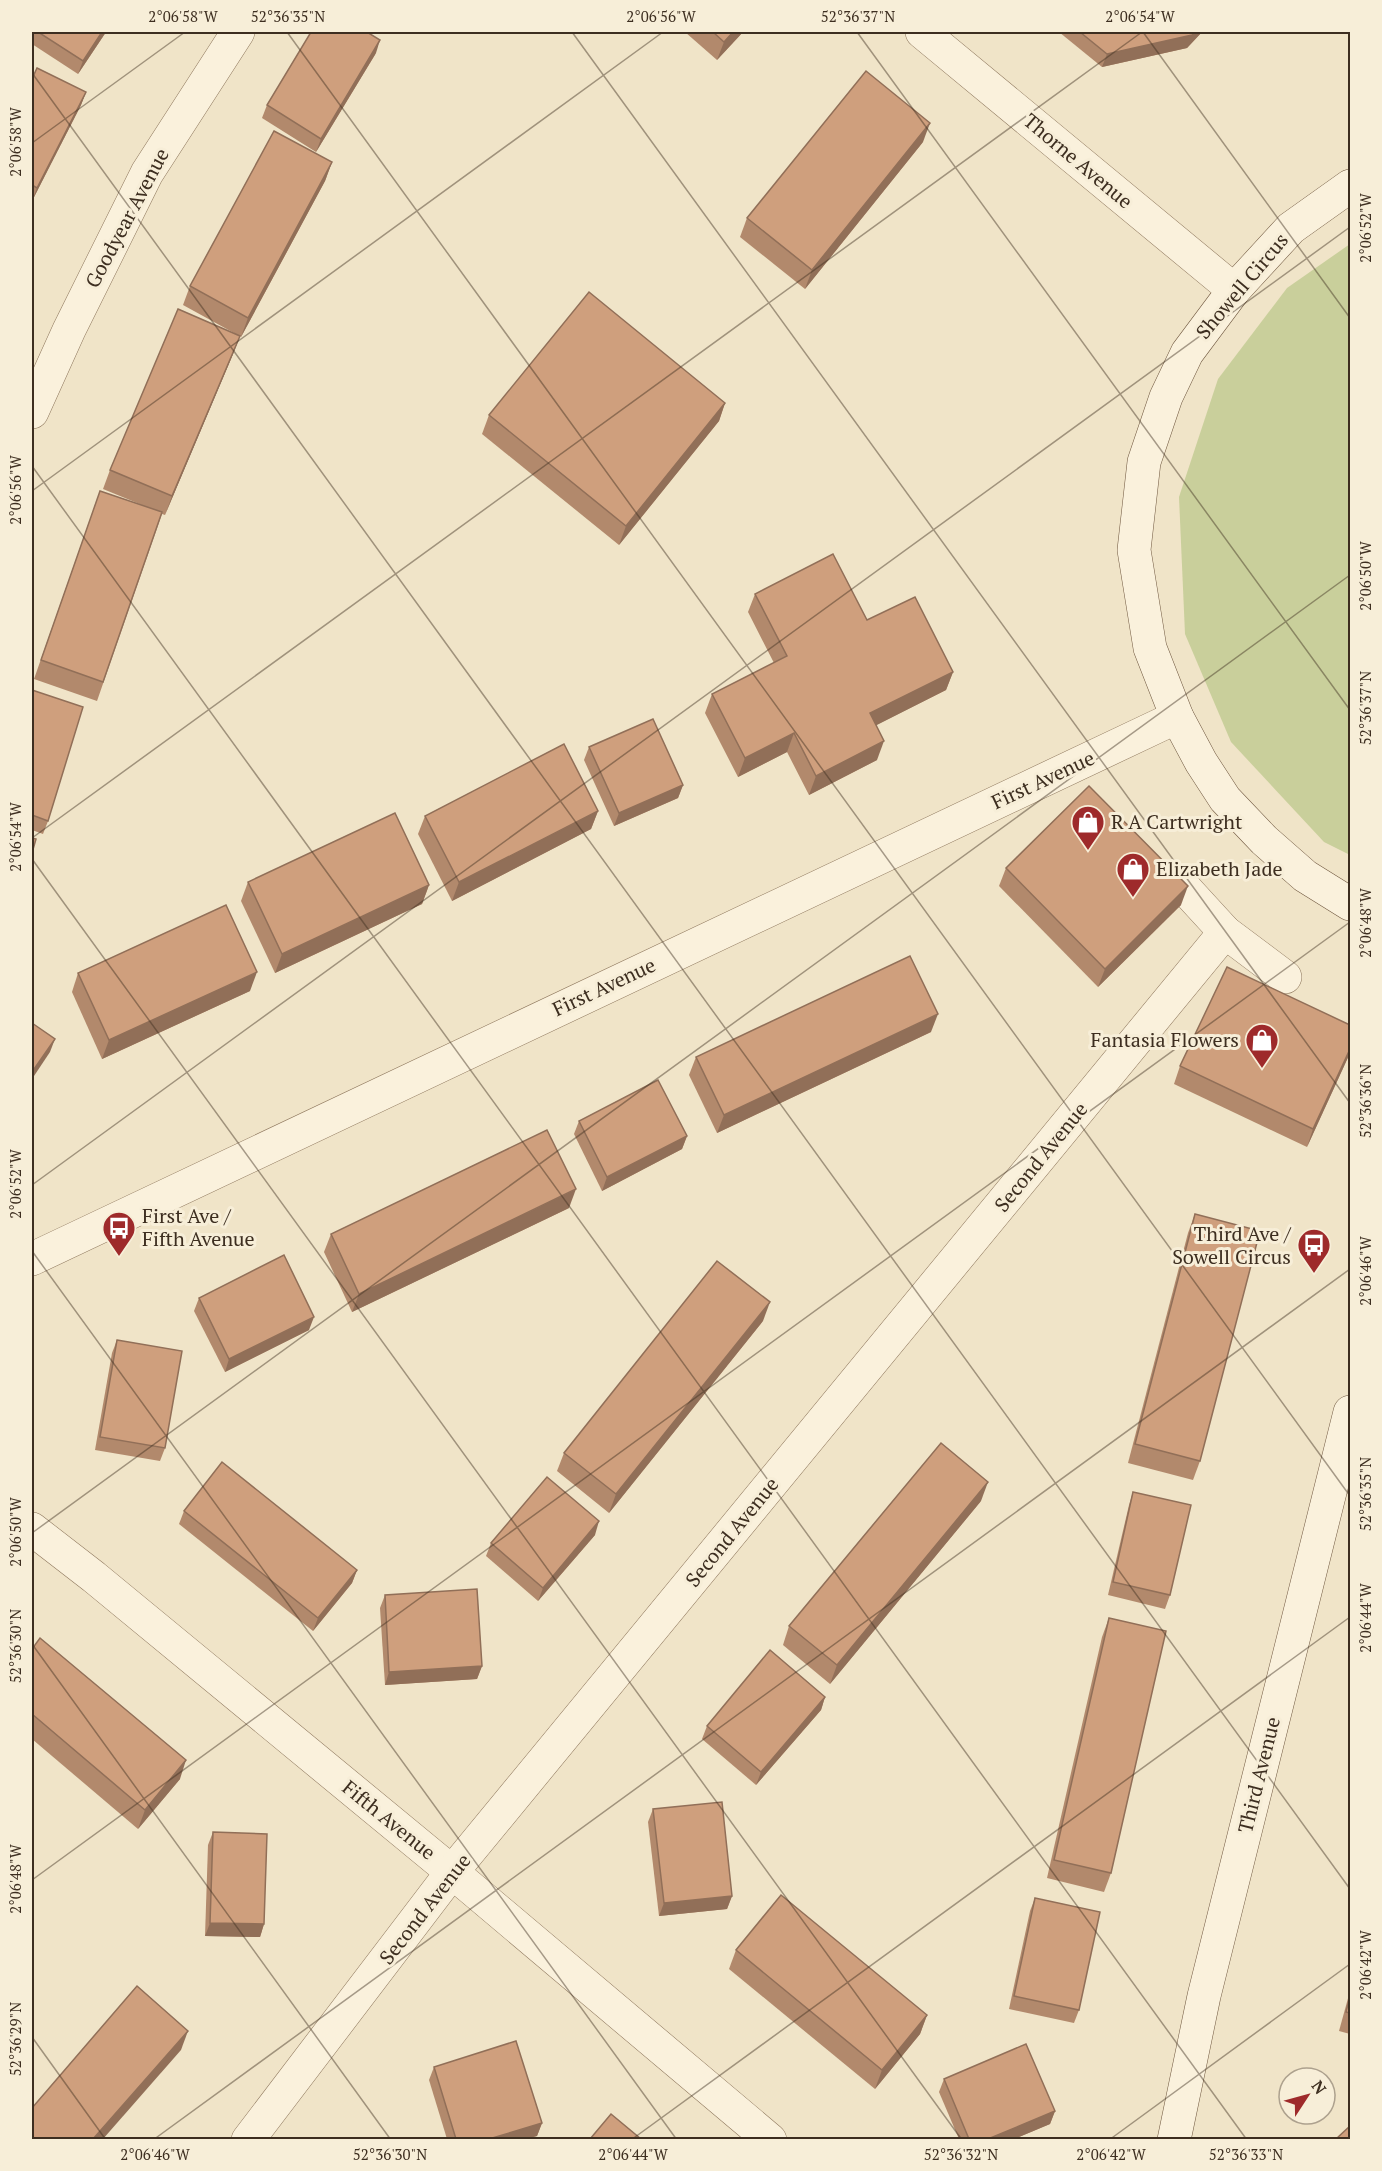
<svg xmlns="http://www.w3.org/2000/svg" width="1382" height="2171" font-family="'PT Serif',serif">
<rect width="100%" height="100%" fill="#f0e4c8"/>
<!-- green -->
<path fill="#c9cf9b" d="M1350 244V855L1324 842 1231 742 1185 634 1179 497 1218 379 1287 288Z"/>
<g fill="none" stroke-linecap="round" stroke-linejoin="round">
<defs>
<g id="street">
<path d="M922 32 1234 290"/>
<path d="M32 412 69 330 147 173 238 32"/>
<path d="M1225 932 1285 977"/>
<path d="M32 1259 1177 717"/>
<path d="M32 1529 94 1577 452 1872 770 2140"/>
<path d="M248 2140 452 1872 1225 932 1181 884"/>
</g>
<g id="secondary">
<path d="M1350 186 1291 228 1234 290 1187 353 1166 397 1144 462 1134 550 1150 648 1177 717 1201 762 1225 799 1264 840 1305 876 1350 904"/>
<path d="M1174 2140 1204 1996 1350 1412"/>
</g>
</defs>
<!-- street casing -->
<use href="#street" stroke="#8d765c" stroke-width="34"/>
<!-- secondary casing -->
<use href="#secondary" stroke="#6f573f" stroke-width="34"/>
<!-- street -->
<use href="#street" stroke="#faf1dc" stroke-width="33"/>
<!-- secondary -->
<use href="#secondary" stroke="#faf1dc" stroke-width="33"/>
</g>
<!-- wall -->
<g fill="#b2896c">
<path d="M32 32H106L78 74 32 44Z"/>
<path d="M685 32H743L717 60Z"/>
<path d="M1059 32H1202L1187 48 1102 67Z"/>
<path d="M376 53 316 152 262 118 267 105Z"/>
<path d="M32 79 86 92 81 105 32 201Z"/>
<path d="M923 142 805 289 740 237 747 218Z"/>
<path d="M332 162 325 181 241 337 240 336 233 354 165 515 162 514 97 701 34 679 100 491 142 505 103 489 110 470 234 333 183 305 190 286Z"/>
<path d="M725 403 719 421 619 545 482 434 489 415Z"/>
<path d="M755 594 867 620 953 672 946 690 876 725 877 760 809 795 787 752 738 777 705 713 712 694 774 663 748 612Z"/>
<path d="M32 690 48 821 43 834 32 830Z"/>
<path d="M589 747 683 785 678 798 614 826 584 760Z"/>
<path d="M598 811 591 829 452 901 418 834 425 816Z"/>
<path d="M1006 868 1181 905 1098 987 999 886Z"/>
<path d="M248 882 429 885 422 904 275 973 241 901Z"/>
<path d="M78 973 250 991 102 1059 72 992Z"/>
<path d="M931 1032 717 1133 689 1075 696 1057Z"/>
<path d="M1350 1053 1307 1147 1174 1084 1180 1066Z"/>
<path d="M579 1121 687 1136 682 1149 602 1191 574 1134Z"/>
<path d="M569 1208 352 1312 324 1252 331 1234Z"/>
<path d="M1195 1214 1200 1461 1193 1480 1128 1463 1188 1233Z"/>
<path d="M199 1298 309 1330 225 1372 194 1311Z"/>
<path d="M763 1321 609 1513 557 1471 564 1453Z"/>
<path d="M117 1340 165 1448 160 1461 95 1450 112 1353Z"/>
<path d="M1133 1492 1170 1595 1165 1609 1108 1595 1129 1505Z"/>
<path d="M981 1501 830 1684 783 1645 789 1626Z"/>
<path d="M184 1511 357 1570 352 1583 313 1631 179 1524Z"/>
<path d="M595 1535 538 1601 486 1556 491 1543Z"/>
<path d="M385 1595 482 1666 477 1679 385 1685 380 1608Z"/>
<path d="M1109 1618 1111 1873 1104 1892 1047 1878 1102 1637Z"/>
<path d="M32 1649 180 1779 138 1829 32 1739Z"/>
<path d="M825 1697 821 1710 756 1785 702 1739 707 1726Z"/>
<path d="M653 1809 732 1896 727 1909 659 1916 648 1822Z"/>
<path d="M213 1832 264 1924 260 1937 205 1936 208 1845Z"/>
<path d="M1035 1898 1079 2010 1074 2023 1009 2009 1030 1911Z"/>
<path d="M736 1950 927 2015 920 2034 875 2089 729 1969Z"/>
<path d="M1350 1991V2034L1339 2031Z"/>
<path d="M434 2067 542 2123 537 2136 526 2139H447L429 2080Z"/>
<path d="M944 2079 1055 2111 1050 2124 1014 2139H959L939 2092Z"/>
</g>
<!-- shaded-wall -->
<g fill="#916f58">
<path d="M102 32H106L78 74 83 61Z"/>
<path d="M733 32H743L717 60 724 42Z"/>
<path d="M1195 32H1202L1187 48 1102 67 1107 54Z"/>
<path d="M380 40 376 53 316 152 321 139Z"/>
<path d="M86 92 81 105 32 201 37 188Z"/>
<path d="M930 123 923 142 805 289 812 270Z"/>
<path d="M332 162 325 181 241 337 248 318Z"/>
<path d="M240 336 233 354 165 515 172 496Z"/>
<path d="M725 403 719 421 619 545 626 526Z"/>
<path d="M953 672 946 690 863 732 870 713Z"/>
<path d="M794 733 787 752 738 777 745 758Z"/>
<path d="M884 741 877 760 809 795 816 776Z"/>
<path d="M683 785 678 798 614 826 619 813Z"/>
<path d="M598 811 591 829 452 901 459 882Z"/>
<path d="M429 885 422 904 275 973 282 954Z"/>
<path d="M1188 886 1181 905 1098 987 1105 969Z"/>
<path d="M257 972 250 991 102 1059 109 1040Z"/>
<path d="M938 1014 931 1032 717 1133 724 1115Z"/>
<path d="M55 1039 50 1052 32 1079V1072Z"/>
<path d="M1350 1049V1053L1307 1147 1313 1129Z"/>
<path d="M687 1136 682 1149 602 1191 607 1177Z"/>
<path d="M576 1189 569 1208 352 1312 359 1294Z"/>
<path d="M770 1302 763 1321 609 1513 616 1494Z"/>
<path d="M314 1317 309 1330 225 1372 229 1359Z"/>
<path d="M988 1482 981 1501 830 1684 837 1665Z"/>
<path d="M599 1521 595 1535 538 1601 543 1588Z"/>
<path d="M357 1570 352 1583 313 1631 318 1618Z"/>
<path d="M482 1666 477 1679 385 1685 389 1672Z"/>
<path d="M825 1697 821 1710 756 1785 761 1772Z"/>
<path d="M186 1760 180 1779 138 1829 145 1810Z"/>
<path d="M732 1896 727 1909 659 1916 664 1903Z"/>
<path d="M210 1923 264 1924 260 1937 205 1936Z"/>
<path d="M927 2015 920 2034 875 2089 882 2070Z"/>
<path d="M188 2031 181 2050 103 2139H93Z"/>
<path d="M1055 2111 1050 2124 1014 2139H988Z"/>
<path d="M542 2123 537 2136 526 2139H489Z"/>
</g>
<!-- building -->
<g fill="#cf9f7d" stroke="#916f58" stroke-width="1.5">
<path d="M38 32H102L83 61Z"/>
<path d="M311 32H367L380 40 321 139 267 105Z"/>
<path d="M713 32H733L724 42Z"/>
<path d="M1080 32H1195L1192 35 1107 54Z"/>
<path d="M37 68 86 92 37 188 32 185V79Z"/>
<path d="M866 71 930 123 812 270 747 218Z"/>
<path d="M274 131 332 162 248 318 190 286Z"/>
<path d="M589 292 725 403 626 526 489 415Z"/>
<path d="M178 309 240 336 172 496 110 470Z"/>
<path d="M100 491 162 512 103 682 41 660Z"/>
<path d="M833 554 867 620 915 597 953 672 870 713 884 741 816 776 794 733 745 758 712 694 787 656 755 594Z"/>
<path d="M32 690 83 707 48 821 32 815Z"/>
<path d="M653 719 683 785 619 813 589 747Z"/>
<path d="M564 744 598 811 459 882 425 816Z"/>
<path d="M1089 786 1188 886 1105 969 1006 868Z"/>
<path d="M395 813 429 885 282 954 248 882Z"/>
<path d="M32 838 36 839 32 853Z"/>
<path d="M226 905 257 972 109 1040 78 973Z"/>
<path d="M910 956 938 1014 724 1115 696 1057Z"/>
<path d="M1227 967 1350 1025V1049L1313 1129 1180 1066Z"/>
<path d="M32 1023 55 1039 32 1072Z"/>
<path d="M658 1080 687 1136 607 1177 579 1121Z"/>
<path d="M547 1130 576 1189 359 1294 331 1234Z"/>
<path d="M1195 1214 1260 1231 1200 1461 1135 1444Z"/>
<path d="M284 1255 314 1317 229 1359 199 1298Z"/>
<path d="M717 1261 770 1302 616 1494 564 1453Z"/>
<path d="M117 1340 182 1351 165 1448 100 1437Z"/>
<path d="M941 1443 988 1482 837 1665 789 1626Z"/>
<path d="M222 1462 357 1570 318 1618 184 1511Z"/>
<path d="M547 1477 599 1521 543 1588 491 1543Z"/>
<path d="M1133 1492 1191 1505 1170 1595 1113 1582Z"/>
<path d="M477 1589 482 1666 389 1672 385 1595Z"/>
<path d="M1109 1618 1166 1631 1111 1873 1054 1860Z"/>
<path d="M40 1638 186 1760 145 1810 32 1714V1649Z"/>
<path d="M770 1650 825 1697 761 1772 707 1726Z"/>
<path d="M722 1802 732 1896 664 1903 653 1809Z"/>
<path d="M213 1832 267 1834 264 1924 210 1923Z"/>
<path d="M781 1895 927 2015 882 2070 736 1950Z"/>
<path d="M1035 1898 1100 1912 1079 2010 1014 1996Z"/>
<path d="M137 1986 188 2031 93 2139H32V2108Z"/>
<path d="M1350 1996V2013L1346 2012Z"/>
<path d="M516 2041 542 2123 489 2139H456L434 2067Z"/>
<path d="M1026 2044 1055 2111 988 2139H969L944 2079Z"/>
<path d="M611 2114 641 2139H590Z"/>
<path d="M1350 2126V2139H1336Z"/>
</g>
<!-- ticks -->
<path fill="none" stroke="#3d2e20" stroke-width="1.5" stroke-opacity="0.45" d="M287 32 1350 1496M572 32 1350 1103M857 32 1350 710M1143 32 1350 318M32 73 1350 1889M32 143 185 32M32 466 1247 2140M32 491 663 32M32 838 1142 32M32 859 962 2140M32 1185 1350 227M32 1251 677 2140M32 1533 1350 575M32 1644 391 2140M32 1880 1350 922M32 2037 106 2140M153 2140 1350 1269M631 2140 1350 1617M1109 2140 1350 1964"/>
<!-- icons -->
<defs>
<symbol id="shop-pin" viewBox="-11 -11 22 30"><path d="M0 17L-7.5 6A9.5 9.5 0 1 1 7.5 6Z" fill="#9e2a2b" stroke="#f7eed8"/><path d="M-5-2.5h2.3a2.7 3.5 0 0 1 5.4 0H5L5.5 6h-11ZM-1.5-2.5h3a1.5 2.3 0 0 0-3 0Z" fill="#fff"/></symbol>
<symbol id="bus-pin" viewBox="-11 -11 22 30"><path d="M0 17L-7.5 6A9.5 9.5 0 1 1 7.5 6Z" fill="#9e2a2b" stroke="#f7eed8"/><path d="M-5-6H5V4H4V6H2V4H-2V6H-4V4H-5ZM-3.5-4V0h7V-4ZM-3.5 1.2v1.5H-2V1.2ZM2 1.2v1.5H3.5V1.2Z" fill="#fff"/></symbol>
</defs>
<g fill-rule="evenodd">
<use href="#shop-pin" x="1069" y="803" width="38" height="52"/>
<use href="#shop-pin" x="1114" y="850" width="38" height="52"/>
<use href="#shop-pin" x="1243" y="1021" width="38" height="52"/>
<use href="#bus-pin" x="100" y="1209" width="38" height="52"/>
<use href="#bus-pin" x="1295" y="1226" width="38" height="52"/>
</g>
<g text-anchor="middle" stroke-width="6" stroke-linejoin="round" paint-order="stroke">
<!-- street labels -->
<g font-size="20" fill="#3d2e20" stroke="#f7eed8">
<text transform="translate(1078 161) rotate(40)" y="7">Thorne Avenue</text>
<text transform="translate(127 218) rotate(-62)" y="7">Goodyear Avenue</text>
<text transform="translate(1242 286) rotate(-50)" y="7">Showell Circus</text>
<text transform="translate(1043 780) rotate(-25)" y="7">First Avenue</text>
<text transform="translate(604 987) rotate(-25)" y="7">First Avenue</text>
<text transform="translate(1041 1157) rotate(-51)" y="7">Second Avenue</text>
<text transform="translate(732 1532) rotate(-51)" y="7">Second Avenue</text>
<text transform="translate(1259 1775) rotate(-76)" y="7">Third Avenue</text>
<text transform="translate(389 1820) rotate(39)" y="7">Fifth Avenue</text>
<text transform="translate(425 1909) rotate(-52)" y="7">Second Avenue</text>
</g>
<!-- poi labels -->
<g font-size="20" fill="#3d2e20" stroke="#f7eed8" text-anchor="start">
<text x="1111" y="829">R A Cartwright</text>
<text x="1156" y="876">Elizabeth Jade</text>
<text x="1239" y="1047" text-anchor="end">Fantasia Flowers</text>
<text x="142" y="1223">First Ave /<tspan x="142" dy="23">Fifth Avenue</tspan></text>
<text x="1291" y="1241" text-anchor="end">Third Ave /<tspan x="1291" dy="23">Sowell Circus</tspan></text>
</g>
</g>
<!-- border -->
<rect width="1382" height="2171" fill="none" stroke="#f7eed8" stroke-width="66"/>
<!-- north arrow -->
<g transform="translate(1307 2096) rotate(54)"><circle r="28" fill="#f7eed8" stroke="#ada18e" stroke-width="1.5"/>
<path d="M0-4.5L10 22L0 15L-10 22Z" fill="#9e2a2b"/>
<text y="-9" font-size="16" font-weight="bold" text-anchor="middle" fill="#3d2e20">N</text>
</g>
<rect x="33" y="33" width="1316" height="2105" fill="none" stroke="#3d2e20" stroke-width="2"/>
<g font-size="15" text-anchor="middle" fill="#3d2e20">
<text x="183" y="22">2°06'58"W</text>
<text x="288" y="22">52°36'35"N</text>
<text x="661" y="22">2°06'56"W</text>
<text x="858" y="22">52°36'37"N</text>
<text x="1140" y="22">2°06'54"W</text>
<text transform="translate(16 142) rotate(-90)" y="5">2°06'58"W</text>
<text transform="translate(1366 228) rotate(-90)" y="5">2°06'52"W</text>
<text transform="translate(16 490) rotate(-90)" y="5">2°06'56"W</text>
<text transform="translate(1366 576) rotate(-90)" y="5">2°06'50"W</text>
<text transform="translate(1366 708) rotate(-90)" y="5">52°36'37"N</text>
<text transform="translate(16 837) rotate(-90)" y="5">2°06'54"W</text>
<text transform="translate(1366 923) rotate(-90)" y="5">2°06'48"W</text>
<text transform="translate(1366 1101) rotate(-90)" y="5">52°36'36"N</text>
<text transform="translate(16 1184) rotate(-90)" y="5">2°06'52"W</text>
<text transform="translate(1366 1271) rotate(-90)" y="5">2°06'46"W</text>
<text transform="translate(1366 1494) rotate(-90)" y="5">52°36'35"N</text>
<text transform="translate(16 1532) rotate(-90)" y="5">2°06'50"W</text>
<text transform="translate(1366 1618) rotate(-90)" y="5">2°06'44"W</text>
<text transform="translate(16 1646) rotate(-90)" y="5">52°36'30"N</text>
<text transform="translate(16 1879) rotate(-90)" y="5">2°06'48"W</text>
<text transform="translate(1366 1965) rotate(-90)" y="5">2°06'42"W</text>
<text transform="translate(16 2039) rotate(-90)" y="5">52°36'29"N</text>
<text x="155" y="2160">2°06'46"W</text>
<text x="390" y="2160">52°36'30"N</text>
<text x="633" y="2160">2°06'44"W</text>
<text x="961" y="2160">52°36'32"N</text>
<text x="1111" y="2160">2°06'42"W</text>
<text x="1246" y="2160">52°36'33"N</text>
</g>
</svg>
